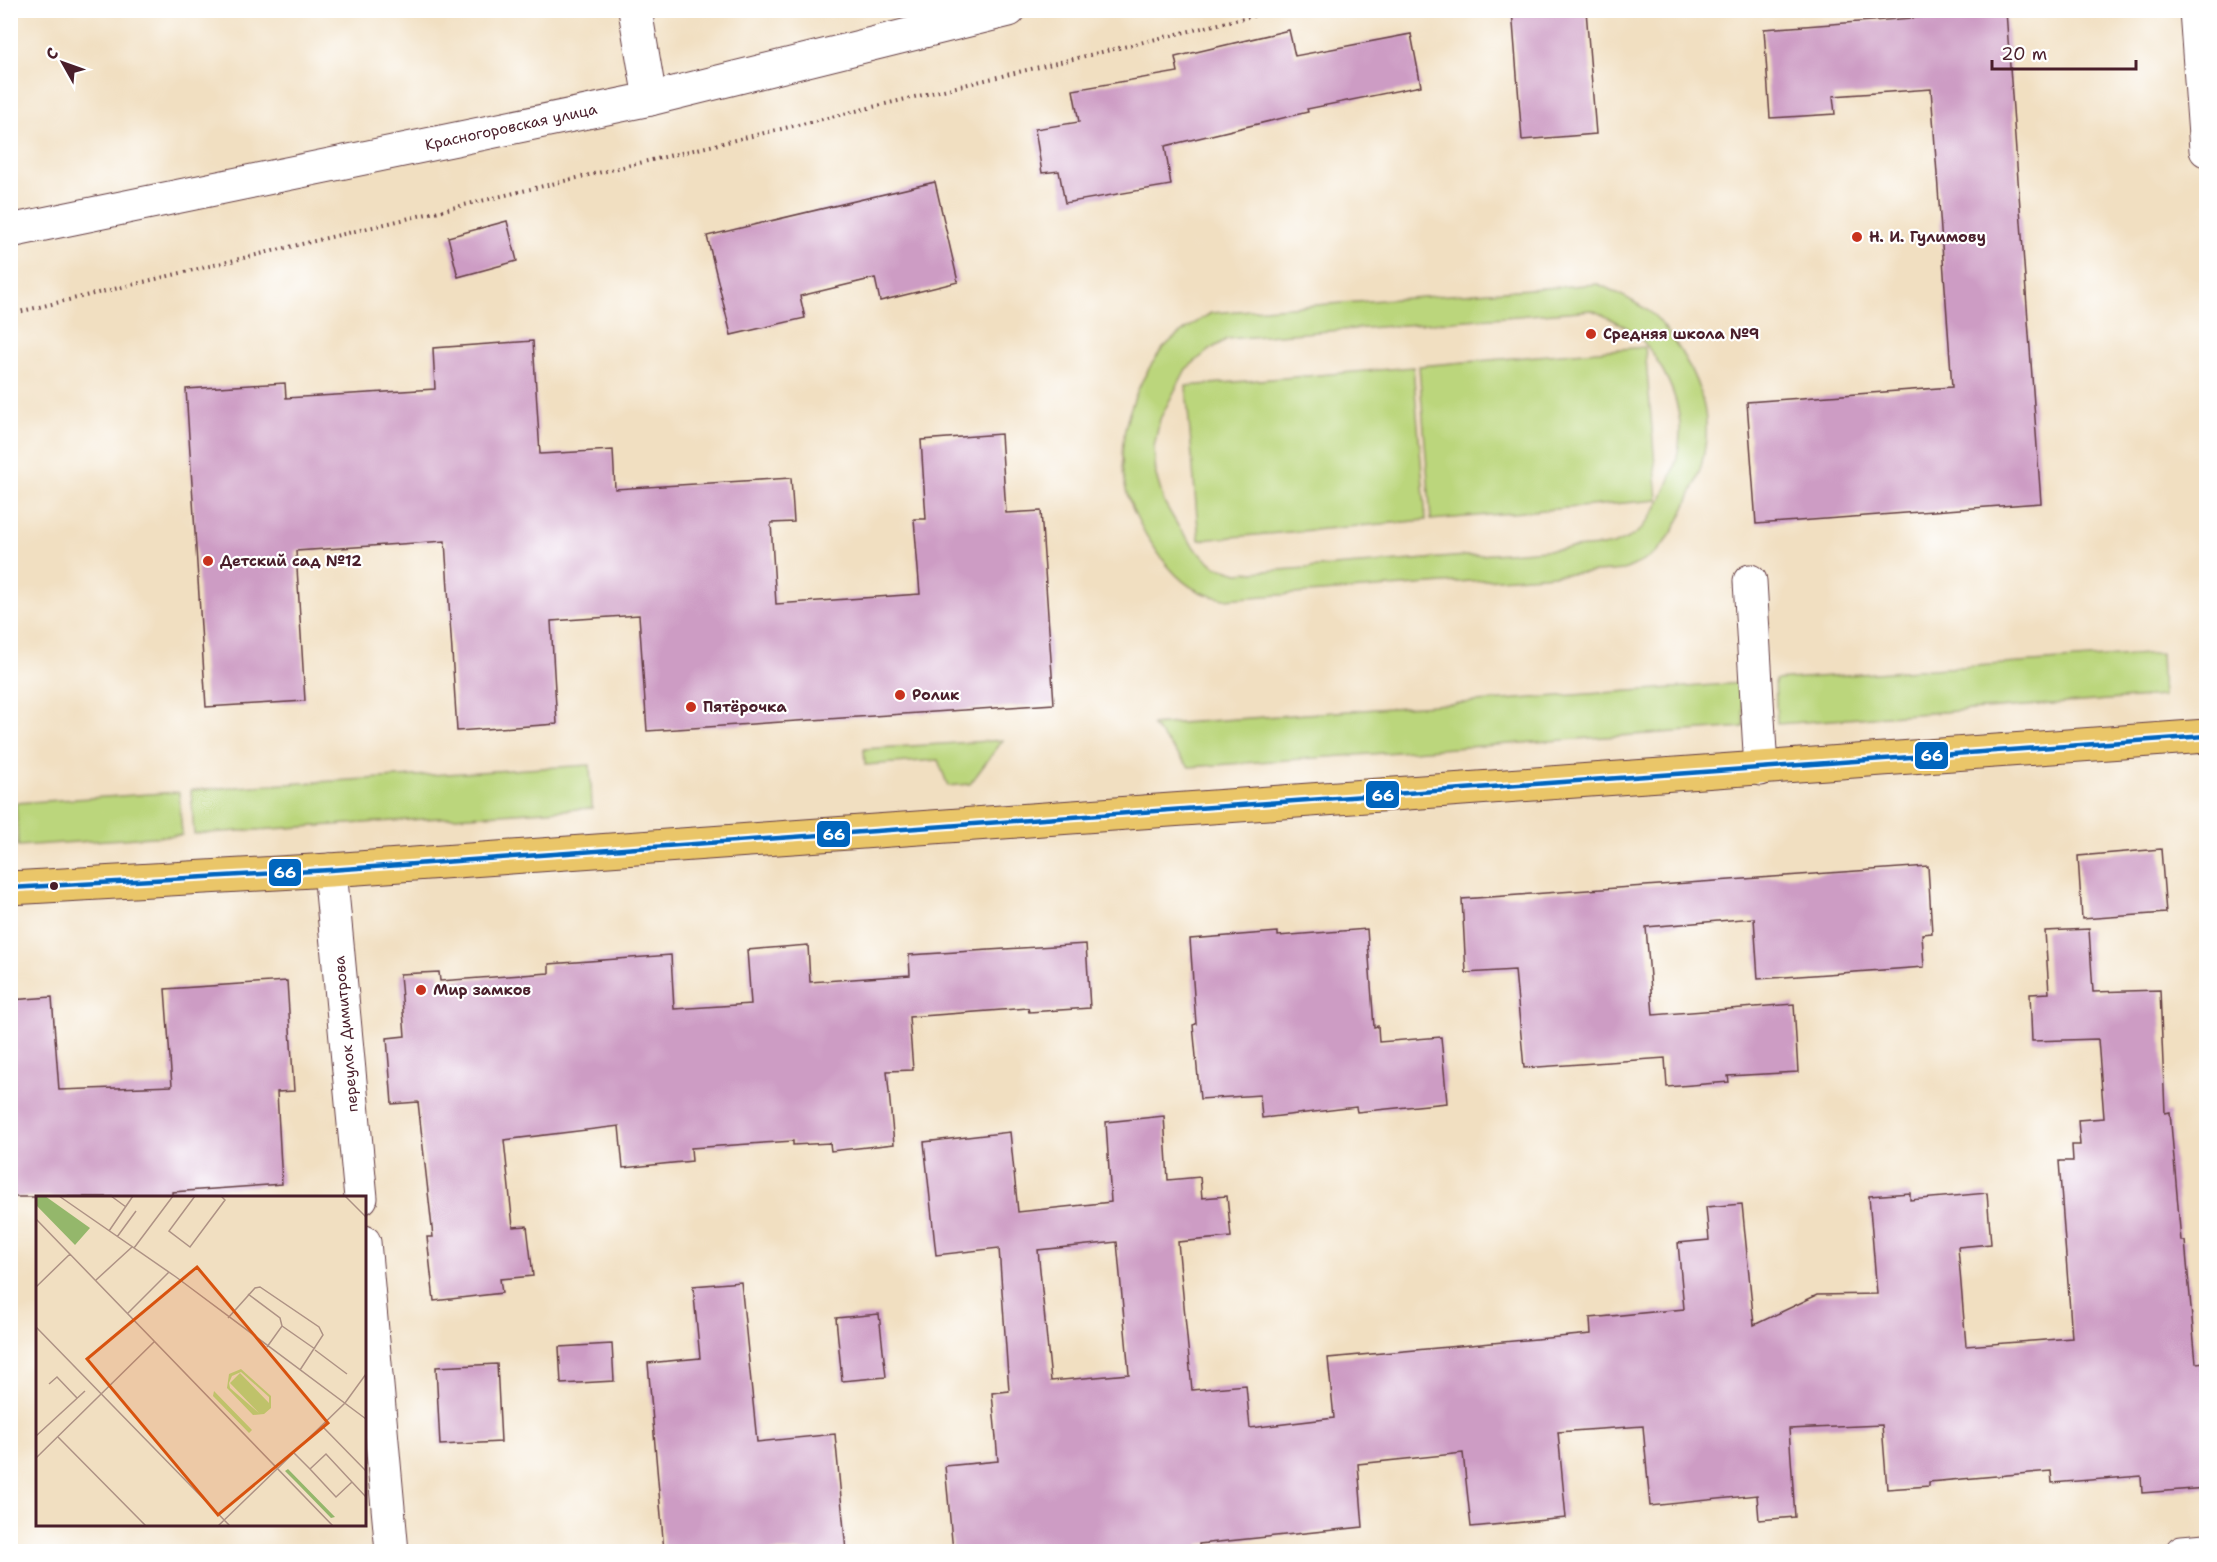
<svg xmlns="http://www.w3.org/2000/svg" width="2217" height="1562" font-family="'Shantell Sans',sans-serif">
<rect width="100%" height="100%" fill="#fff"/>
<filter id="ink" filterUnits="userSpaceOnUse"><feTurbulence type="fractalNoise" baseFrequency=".0167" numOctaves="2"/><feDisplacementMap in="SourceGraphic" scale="12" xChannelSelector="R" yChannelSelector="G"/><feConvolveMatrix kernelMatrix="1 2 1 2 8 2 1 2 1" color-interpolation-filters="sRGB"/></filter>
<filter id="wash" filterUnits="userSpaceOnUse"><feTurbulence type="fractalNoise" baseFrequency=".008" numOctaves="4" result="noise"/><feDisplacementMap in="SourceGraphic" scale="24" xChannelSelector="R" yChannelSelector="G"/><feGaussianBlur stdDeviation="1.35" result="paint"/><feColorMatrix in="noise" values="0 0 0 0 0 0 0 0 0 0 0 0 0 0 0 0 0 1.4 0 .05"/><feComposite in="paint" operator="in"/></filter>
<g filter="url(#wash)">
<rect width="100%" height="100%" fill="#f1dfc1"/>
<!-- green -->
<g fill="#bbd67b" stroke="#827a53" stroke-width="1.5" fill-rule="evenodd">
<path d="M1598 284C1616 292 1634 301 1650 312 1660 319 1669 334 1676 344 1710 396 1716 437 1691 494 1682 516 1669 545 1648 558 1641 563 1632 566 1624 570L1224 599C1215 597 1206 595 1198 591 1175 580 1159 555 1146 535 1136 517 1127 500 1124 480 1116 436 1134 387 1160 352 1173 336 1194 324 1211 313ZM1592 310C1607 317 1624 324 1637 335 1645 342 1653 354 1659 364 1684 405 1687 442 1667 486 1660 503 1650 523 1634 535 1628 539 1620 541 1613 545L1238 573 1215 566 1196 550 1178 526 1164 502 1156 475 1154 447 1160 419 1186 369 1208 351 1227 339Z"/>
<path d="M1645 347 1658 500 1431 520 1419 366Z"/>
<path d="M1413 367 1426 520 1199 540 1186 386Z"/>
<path d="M2161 653 2163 696 1777 724 1775 680Z"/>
<path d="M1742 683 1744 727 1189 767 1152 725Z"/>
<path d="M1003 740 970 784 948 786 938 760 865 765 864 749Z"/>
<path d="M590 765 592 808 194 834 191 790Z"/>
<path d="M179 792 182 835 18 846 16 803Z"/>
</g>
<g id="blocks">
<!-- building -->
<g fill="#cd9cc4" fill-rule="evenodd">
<path d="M1512 10H1586L1596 134 1522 140Z"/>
<path d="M2006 11 2041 503 1756 524 1747 402 1952 387 1931 89 1833 96 1835 114 1770 118 1764 29Z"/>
<path d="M1289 30 1295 56 1411 34 1421 86 1307 109 1308 112 1165 146 1171 185 1065 203 1059 171 1042 173 1035 129 1079 122 1073 90 1178 72 1175 57Z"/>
<path d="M935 182 958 282 880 301 875 278 800 296 805 318 731 335 707 236Z"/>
<path d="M507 221 517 261 458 277 448 237Z"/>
<path d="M533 341 540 454 613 450 615 489 791 478 794 522 771 523 776 604 920 594 914 519H926L921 440 1001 434 1006 513 1041 511 1054 704 647 731 639 615 551 621 557 724 457 731 445 541 296 551 305 701 206 707 186 389 285 383 286 398 435 389 433 348Z"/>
<path d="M2161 849 2166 913 2082 919 2078 856Z"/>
<path d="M1928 866 1932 933 1922 934 1924 967 1758 979 1754 918 1646 927 1653 1015 1794 1004 1798 1072 1728 1076 1729 1082 1667 1087 1665 1058 1524 1068 1515 970 1466 973 1462 899Z"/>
<path d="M1367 929 1374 1027 1378 1026 1379 1042 1441 1037 1447 1103 1357 1112 1356 1107 1262 1118 1260 1095 1200 1099 1193 1025 1196 1024 1190 939 1278 932V936Z"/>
<path d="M2089 929 2093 992 2160 990 2165 1113 2170 1112 2181 1241H2185L2196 1363 2206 1362V1488L2142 1493 2141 1476 2052 1483 2051 1471 1929 1482V1486L1887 1489 1882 1425 1789 1429 1795 1517 1759 1520 1757 1495 1650 1506 1643 1426 1558 1432 1566 1518 1471 1527 1463 1453 1358 1464 1363 1527 1199 1544V1551H953L945 1466 998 1461 992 1393 1009 1391 999 1248 936 1255 924 1142 1010 1132 1018 1212 1111 1202 1106 1122 1164 1116 1168 1180 1200 1177 1202 1198 1227 1196 1231 1237 1178 1242 1192 1390 1246 1385 1250 1428 1334 1418 1328 1358 1591 1334 1590 1318 1684 1309 1678 1243 1709 1240 1706 1207 1742 1204 1754 1325 1817 1295 1877 1294 1869 1196 1910 1193V1200L1987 1193 1991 1244 1958 1247 1966 1346 2072 1338 2059 1161H2073L2072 1145H2080L2078 1120 2104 1118 2098 1039 2032 1041 2030 994 2049 993 2045 931ZM1117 1242 1129 1374 1051 1381 1038 1250Z"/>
<path d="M1086 944 1090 1008 1029 1012 1028 1008 909 1017 913 1070 887 1071 894 1144 831 1151 830 1143 793 1145V1141L691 1148 692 1161 623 1168 619 1126 504 1140 513 1227 527 1226 533 1276 500 1279 502 1293 434 1301 427 1237H433L418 1102 392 1104 387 1038 405 1036 400 974 439 972 440 981 549 973V964L671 955 674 1009 751 1004 747 950 808 945 810 982 910 975 909 955Z"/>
<path d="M287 981 294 1091 277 1092 282 1184 172 1192V1197H10V1000L52 997 59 1090 172 1086 165 989Z"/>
<path d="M741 1282 757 1442 835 1434 846 1551H664L648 1363 700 1358 693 1286Z"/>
<path d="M879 1314 886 1377 842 1381 836 1318Z"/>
<path d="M612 1344 614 1381 561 1384 559 1347Z"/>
<path d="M497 1364 501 1442 440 1445 436 1367Z"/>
</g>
</g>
</g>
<g filter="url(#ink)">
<use href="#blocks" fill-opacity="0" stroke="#633c42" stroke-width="1.5"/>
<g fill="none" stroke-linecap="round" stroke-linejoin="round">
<defs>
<g id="minor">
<path d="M635 10 650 99"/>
<path d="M2196 10 2206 150"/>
<path d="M10 231 650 99 1009 10"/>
<path d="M1750 581 1761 769"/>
<path d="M330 870 361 1198"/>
<path d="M364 1242 392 1552"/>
<path d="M2182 1552 2206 1550"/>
</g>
<path id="major" d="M10 888 330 870 2206 736"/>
</defs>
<!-- minor casing -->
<use href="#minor" stroke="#633c42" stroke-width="35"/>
<!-- major casing -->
<use href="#major" stroke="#633c42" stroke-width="35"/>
<!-- path -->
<path stroke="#633c42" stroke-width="4" stroke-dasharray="1.5 4.5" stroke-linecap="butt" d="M10 314 1277 10"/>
<!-- minor -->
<use href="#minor" stroke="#fff" stroke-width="33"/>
<!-- major -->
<use href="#major" stroke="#eac669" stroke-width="33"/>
<defs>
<path id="bus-1" d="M10 888 330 870 2206 736"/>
</defs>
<!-- bus-1 casing -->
<use href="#bus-1" stroke="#fff" stroke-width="9"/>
<!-- bus-1 -->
<use href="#bus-1" stroke="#0065bd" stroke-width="4.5"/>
</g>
</g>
<!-- markers -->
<g fill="#c8321e" stroke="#fff" stroke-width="2">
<circle cx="1857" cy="237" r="6"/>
<circle cx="1591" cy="334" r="6"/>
<circle cx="208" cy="561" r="6"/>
<circle cx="900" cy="695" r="6"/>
<circle cx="691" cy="707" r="6"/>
<circle cx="421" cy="990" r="6"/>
</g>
<circle fill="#4a1f2b" stroke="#fff" stroke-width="2" cx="54" cy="886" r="5"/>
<g text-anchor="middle" stroke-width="4.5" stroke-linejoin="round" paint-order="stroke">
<!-- street labels -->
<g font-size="15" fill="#4a1f2b" stroke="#fff">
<text transform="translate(511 127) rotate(-12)" y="5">Красногоровская улица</text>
<text transform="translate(346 1034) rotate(-95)" y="5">переулок Димитрова</text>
</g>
<!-- poi labels -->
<g font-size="15" font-weight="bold" fill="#4a1f2b" stroke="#fff" text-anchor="start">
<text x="1869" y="242">Н. И. Гулимову</text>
<text x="1603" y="339">Средняя школа №9</text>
<text x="220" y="566">Детский сад №12</text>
<text x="912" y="700">Ролик</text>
<text x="703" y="712">Пятёрочка</text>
<text x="433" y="995">Мир замков</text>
</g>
</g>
<!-- overview -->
<g transform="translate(36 1196)">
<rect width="330" height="330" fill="#f1dfc1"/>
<path d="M205 173 235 200V212L228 218 217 219 191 192 193 178ZM205 176 233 201V207L204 177 194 187 223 217 194 192 193 187 196 180ZM178 195 216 234 213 237 177 200Z" fill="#bbd67b" fill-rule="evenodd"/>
<path d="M0 0H9L54 32 39 49 0 9ZM252 273 299 321 295 322 260 286 249 275Z" fill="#94b76b"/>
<path fill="none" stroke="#ae9285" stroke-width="1.5" d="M23 0 140 81 330 223M75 0 90 11M159 0 133 35 154 51 189 4 185 0M309 0 330 21M0 23 297 330M73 35 97 0M81 41 100 15M98 52 137 0M60 84 96 51M0 91 34 58M212 98 244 122 246 130M92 117 133 76M192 122 219 92 224 91 283 131 287 139 264 174M0 131 194 330M231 151 246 130 279 153M279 154 311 178M13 188 21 181 41 202M286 230 330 275M0 240 49 195M22 241 110 330M258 257 274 273M0 262 119 145M242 272 309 207 330 178M316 286 300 301 274 273 290 258 316 286 330 301M182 330 242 272"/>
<path fill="#d8530f" fill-opacity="0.15" stroke="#d8530f" stroke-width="3" d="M161 71 292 227 182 319 51 163Z"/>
<rect width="330" height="330" fill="none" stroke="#4a1f2b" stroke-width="3"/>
</g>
<g stroke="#fff" stroke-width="2">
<rect x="1914" y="741" width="35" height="29" rx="6" fill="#0065bd"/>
<rect x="1365" y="780" width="35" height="29" rx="6" fill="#0065bd"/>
<rect x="816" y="820" width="35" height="28" rx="6" fill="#0065bd"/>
<rect x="268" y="858" width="34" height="29" rx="6" fill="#0065bd"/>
</g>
<g font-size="16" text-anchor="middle" font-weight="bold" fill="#fff">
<text x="1932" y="761">66</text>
<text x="1383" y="801">66</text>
<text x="834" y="840">66</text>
<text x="285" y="878">66</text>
</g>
<!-- margin -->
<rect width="2217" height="1562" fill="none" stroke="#fff" stroke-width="36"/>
<!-- north arrow -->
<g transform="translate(63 63) rotate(310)" stroke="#ffffff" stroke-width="4.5" paint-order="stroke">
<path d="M0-4.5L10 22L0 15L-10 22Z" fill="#4a1f2b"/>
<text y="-9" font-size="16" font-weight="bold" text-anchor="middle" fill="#4a1f2b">С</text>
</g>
<!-- scale -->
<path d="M1992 60v9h144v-9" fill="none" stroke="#4a1f2b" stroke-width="3"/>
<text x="2001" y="60" font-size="18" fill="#4a1f2b" stroke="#ffffff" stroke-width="4.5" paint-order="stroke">20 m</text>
</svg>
